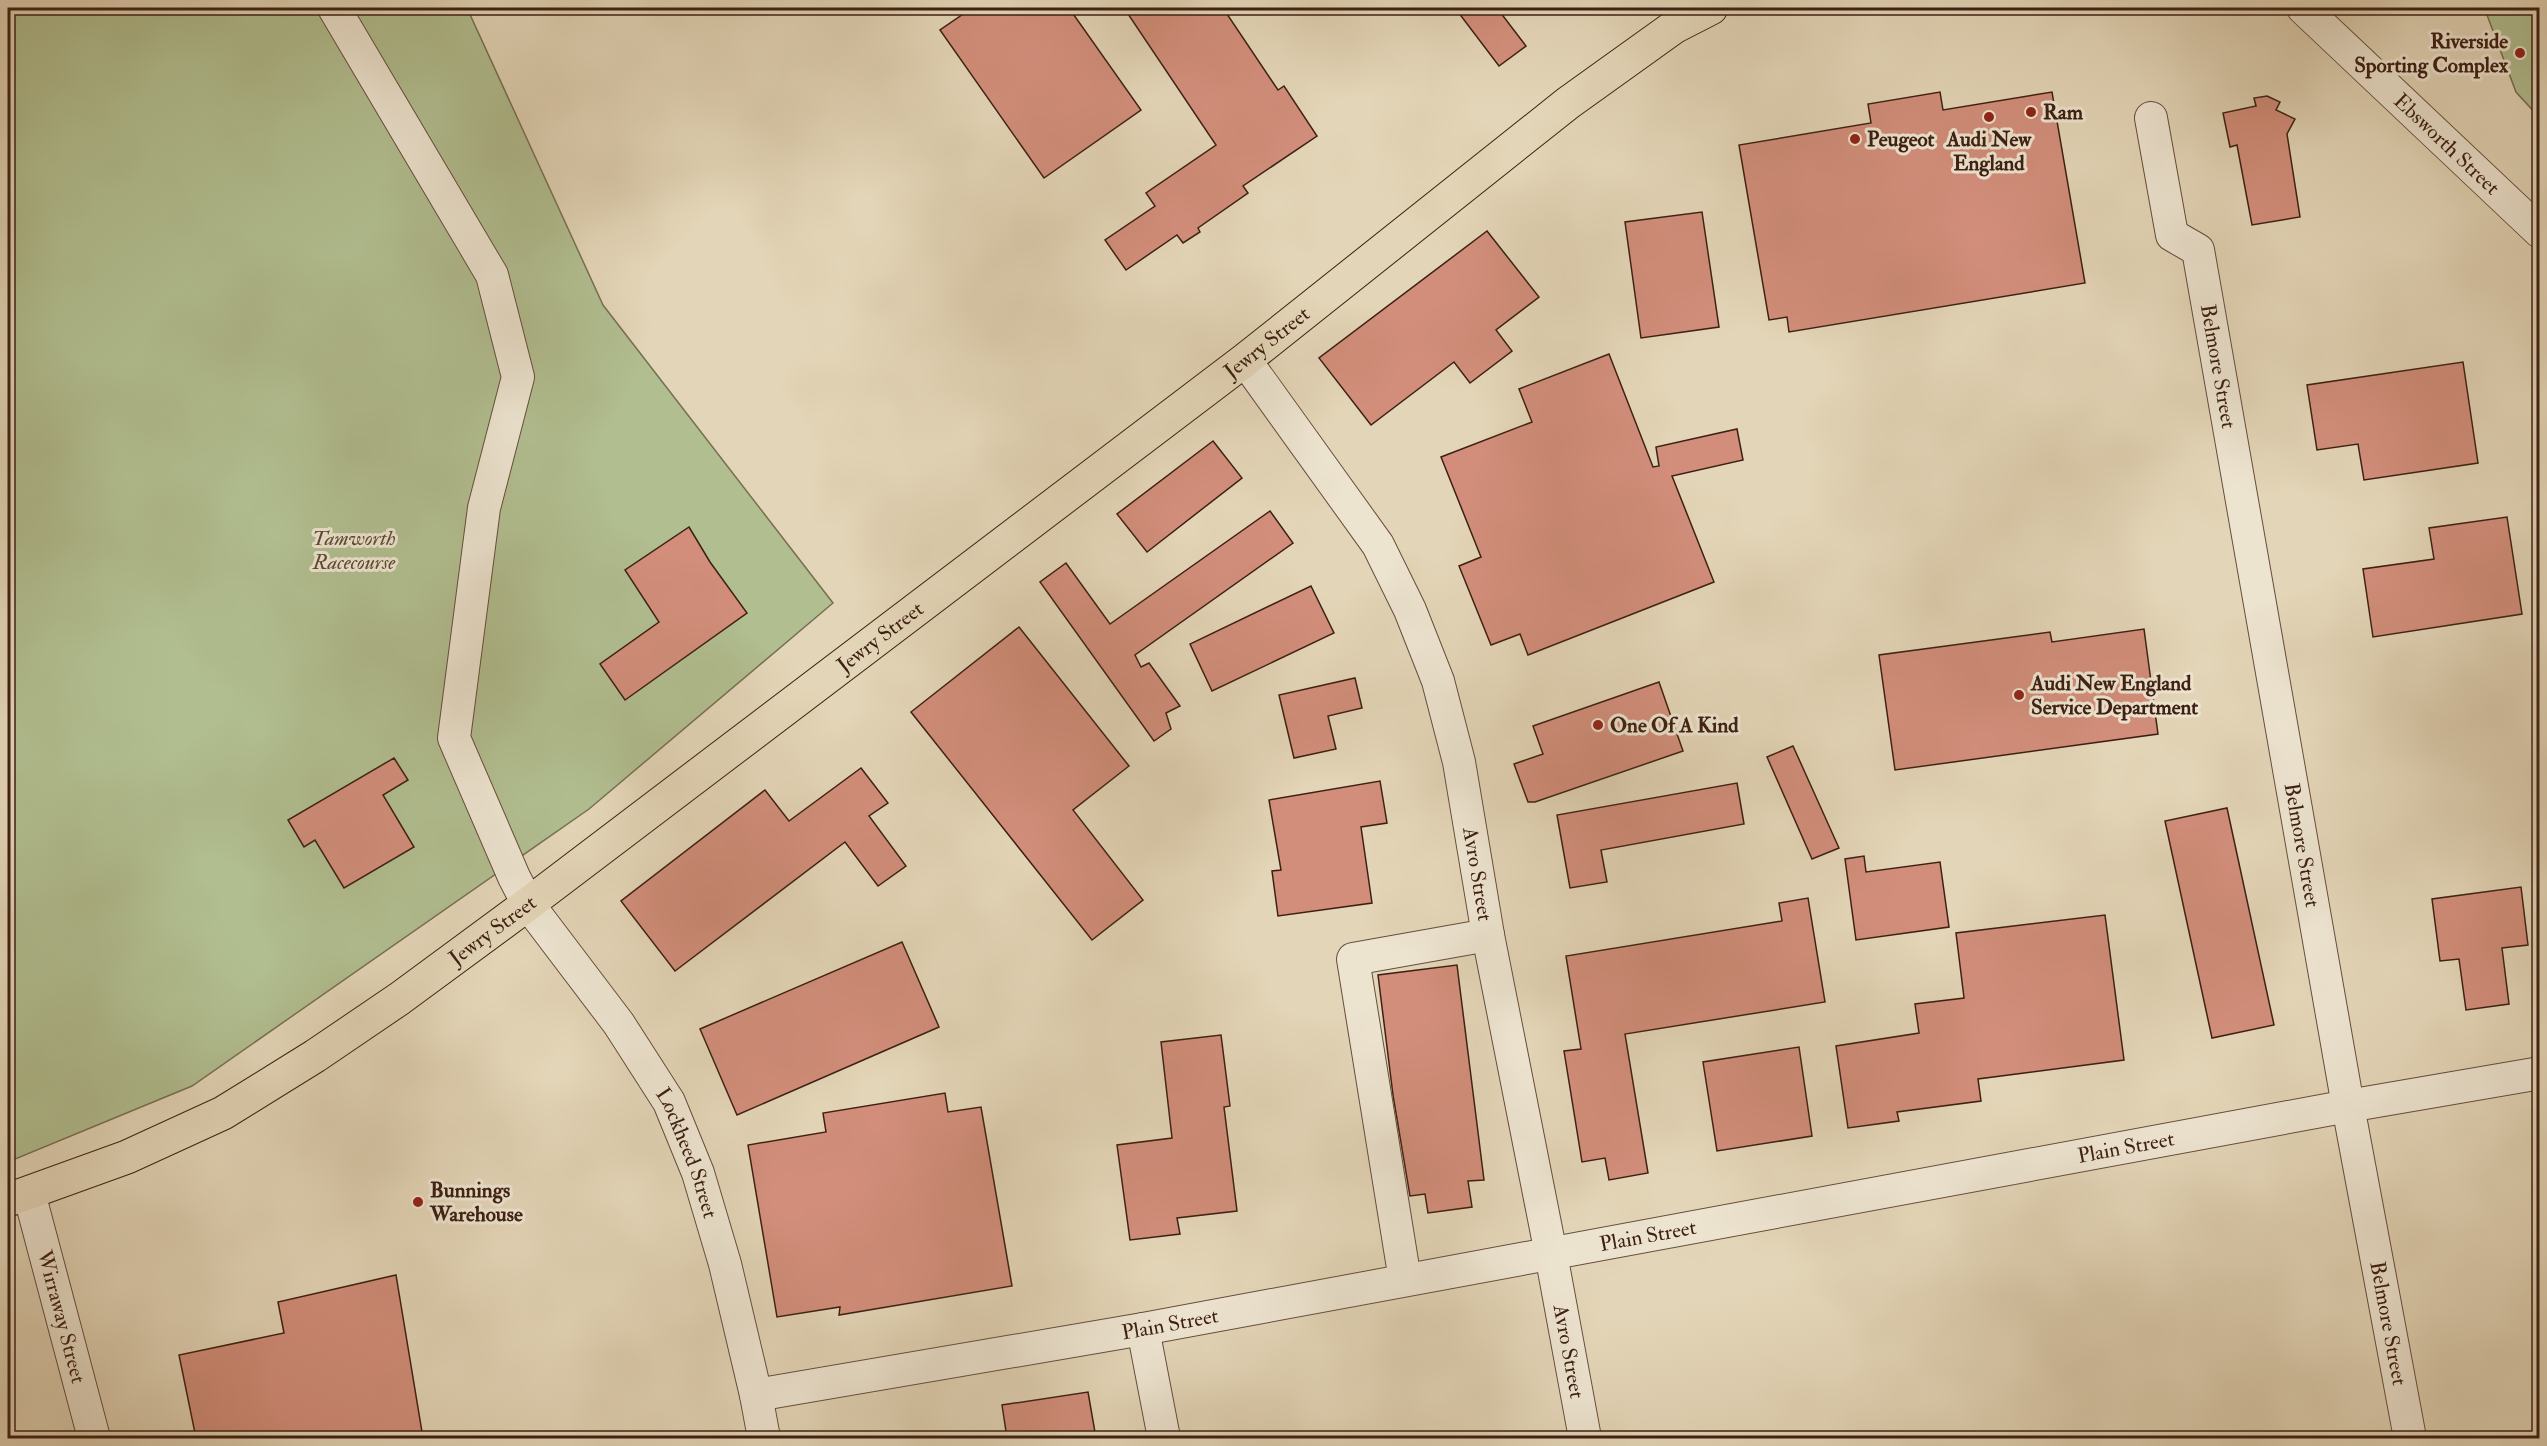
<svg xmlns="http://www.w3.org/2000/svg" width="2547" height="1446" font-family="'IM FELL Double Pica',serif">
<rect width="100%" height="100%" fill="#e3d5b7"/>
<filter id="stains"><feTurbulence type="fractalNoise" baseFrequency=".00333" numOctaves="4"/><feColorMatrix values="0 0 0 0 .2 0 0 0 0 .09 0 0 0 0 .02 0 0 0 .5 -.17"/></filter>
<radialGradient id="worn" r=".72"><stop offset=".6" stop-color="#630" stop-opacity="0"/><stop offset="1" stop-color="#630" stop-opacity=".3"/></radialGradient>
<!-- green -->
<g fill="#b1be90" stroke="#776f52" stroke-width="1.5">
<path d="M8 8H467L603 305 833 603 589 809 192 1086 8 1162Z"/>
<path d="M2488 8H2539V117L2516 92 2487 15Z"/>
</g>
<!-- building -->
<g fill="#d28e7b" stroke="#3d2013" stroke-width="1.5">
<path d="M972 8H1069L1141 110 1044 178 940 30Z"/>
<path d="M1124 8H1223L1278 90 1284 86 1317 136 1243 186 1248 193 1198 228 1200 232 1183 243 1177 235 1126 270 1105 240 1155 206 1146 193 1216 145Z"/>
<path d="M1455 8H1497L1526 46 1499 66Z"/>
<path d="M1940 92 1943 110 2052 92 2085 283 1789 332 1787 317 1769 320 1739 145 1871 123 1868 104Z"/>
<path d="M2267 96 2280 102 2276 110 2295 119 2287 134 2300 217 2252 225 2237 145 2230 147 2223 113 2256 106 2254 98Z"/>
<path d="M1702 212 1719 327 1641 338 1625 222Z"/>
<path d="M1487 231 1539 297 1496 330 1512 351 1470 383 1454 362 1371 425 1319 358Z"/>
<path d="M1609 354 1653 467 1659 466 1656 447 1737 429 1743 460 1672 476 1714 582 1528 655 1520 634 1491 645 1459 566 1481 557 1441 457 1532 422 1519 389Z"/>
<path d="M2463 362 2478 463 2364 480 2358 444 2317 450 2307 385Z"/>
<path d="M1213 441 1242 478 1147 552 1117 514Z"/>
<path d="M1270 511 1293 543 1135 655 1141 667 1149 663 1180 706 1166 713 1171 729 1154 741 1040 582 1066 563 1110 624Z"/>
<path d="M2507 517 2522 614 2373 637 2363 569 2434 559 2429 528Z"/>
<path d="M689 527 710 562 747 613 625 700 600 664 659 622 625 570Z"/>
<path d="M1311 586 1334 633 1212 691 1190 644Z"/>
<path d="M1019 627 1129 766 1073 810 1143 900 1092 940 911 712Z"/>
<path d="M2144 629 2158 734 1895 770 1879 655 2050 632 2052 642Z"/>
<path d="M1355 678 1362 708 1328 716 1336 749 1294 758 1279 695Z"/>
<path d="M1659 682 1683 751 1535 802H1528L1514 764 1543 754 1533 726Z"/>
<path d="M1793 746 1839 848 1812 859 1767 757Z"/>
<path d="M394 758 408 780 383 795 414 847 344 888 315 840 304 847 288 820Z"/>
<path d="M861 768 888 803 869 816 906 866 878 886 845 842 675 971 621 901 765 790 789 821Z"/>
<path d="M1380 781 1387 823 1361 827 1372 903 1278 916 1272 871 1281 870 1269 800Z"/>
<path d="M1737 783 1744 824 1601 850 1607 882 1570 888 1557 815Z"/>
<path d="M2227 808 2274 1025 2212 1038 2165 821Z"/>
<path d="M1864 856 1866 872 1940 862 1949 927 1856 940 1845 859Z"/>
<path d="M2521 887 2528 945 2502 948 2509 1004 2466 1010 2459 959 2440 961 2432 899Z"/>
<path d="M1808 898 1825 1002 1625 1034 1648 1173 1609 1180 1605 1158 1582 1162 1564 1051 1581 1049 1566 956 1782 921 1779 903Z"/>
<path d="M2105 915 2124 1060 1978 1079 1981 1101 1897 1112 1899 1121 1848 1128 1836 1046 1919 1033 1915 1004 1964 998 1956 933Z"/>
<path d="M902 942 939 1027 737 1115 700 1029Z"/>
<path d="M1457 965 1484 1180 1468 1181 1472 1207 1428 1213 1425 1194 1410 1196 1393 1095 1378 975Z"/>
<path d="M1221 1035 1230 1106 1224 1107 1237 1211 1177 1218 1180 1234 1130 1240 1117 1145 1172 1138 1161 1042Z"/>
<path d="M1799 1047 1812 1136 1717 1151 1703 1062Z"/>
<path d="M945 1093 948 1112 981 1107 1012 1286 839 1315 840 1307 777 1317 748 1145 826 1132 823 1113Z"/>
<path d="M396 1275 423 1438H196L179 1355 284 1333 278 1302Z"/>
<path d="M1088 1392 1096 1438H1007L1002 1405Z"/>
</g>
<g fill="none" stroke-linecap="round" stroke-linejoin="round">
<defs>
<g id="minor">
<path id="s1" d="M334 8 492 275 518 377 484 508 454 738 514 877 528 904 619 1024 669 1102 698 1173 725 1264 756 1395 764 1438"/>
<path id="s2" d="M2303 8 2540 232"/>
<path id="s3" d="M2151 118 2172 235 2198 250 2348 1106 2410 1438"/>
<path id="s4" d="M1245 360 1378 545 1410 610 1438 681 1459 762 1488 935 1551 1254 1585 1438"/>
<path id="s5" d="M29 1193 94 1438"/>
<path d="M1405 1280 1353 959 1488 935"/>
<path d="M1143 1329 1164 1438"/>
<path id="s6" d="M756 1395 1143 1329 2348 1106 2540 1073"/>
</g>
<g id="major">
<path id="s7" d="M8 1200 127 1157 223 1113 315 1056 399 999 528 904 1245 360 1568 103 1674 27 1711 8"/>
</g>
</defs>
<!-- minor casing -->
<use href="#minor" stroke="#664d3c" stroke-width="34"/>
<!-- major casing -->
<use href="#major" stroke="#3d2013" stroke-width="35"/>
<!-- minor -->
<use href="#minor" stroke="#ede4d0" stroke-width="32"/>
<!-- major -->
<use href="#major" stroke="#e3d5b7" stroke-width="33"/>
</g>
<!-- markers -->
<g fill="#8f2418" stroke="#ede4d0" stroke-width="2">
<circle cx="2520" cy="53" r="6"/>
<circle cx="2031" cy="112" r="6"/>
<circle cx="1989" cy="117" r="6"/>
<circle cx="1855" cy="139" r="6"/>
<circle cx="2019" cy="695" r="6"/>
<circle cx="1598" cy="725" r="6"/>
<circle cx="418" cy="1202" r="6"/>
</g>
<g text-anchor="middle" stroke-width="6" stroke-linejoin="round" paint-order="stroke">
<!-- poi labels -->
<g font-size="21" font-weight="bold" fill="#3d2013" stroke="#ede4d0" text-anchor="start">
<text x="2508" y="48" text-anchor="end">Riverside<tspan x="2508" dy="24">Sporting Complex</tspan></text>
<text x="2043" y="119">Ram</text>
<text x="1867" y="146">Peugeot</text>
<text x="1989" y="146" text-anchor="middle">Audi New<tspan x="1989" dy="24">England</tspan></text>
<text x="2031" y="690">Audi New England<tspan x="2031" dy="24">Service Department</tspan></text>
<text x="1610" y="732">One Of A Kind</text>
<text x="430" y="1197">Bunnings<tspan x="430" dy="24">Warehouse</tspan></text>
</g>
<!-- street labels -->
<g font-size="21" fill="#3d2013" stroke="#ede4d0">
<text dy="7" stroke="none"><textPath href="#s2" startOffset="198">Ebsworth Street</textPath></text>
<text dy="7" stroke="none"><textPath href="#s7" startOffset="1530">Jewry Street</textPath></text>
<text dy="7" stroke="none"><textPath href="#s3" startOffset="267">Belmore Street</textPath></text>
<text dy="7" stroke="none"><textPath href="#s7" startOffset="1044">Jewry Street</textPath></text>
<text dy="7" stroke="none"><textPath href="#s3" startOffset="753">Belmore Street</textPath></text>
<text dy="7" stroke="none"><textPath href="#s4" startOffset="574">Avro Street</textPath></text>
<text dy="7" stroke="none"><textPath href="#s7" startOffset="558">Jewry Street</textPath></text>
<text dy="7" stroke="none"><textPath href="#s6" startOffset="1392">Plain Street</textPath></text>
<text dy="7" stroke="none"><textPath href="#s1" startOffset="1262">Lockheed Street</textPath></text>
<text dy="7" stroke="none"><textPath href="#s6" startOffset="906">Plain Street</textPath></text>
<text dy="7" stroke="none"><textPath href="#s5" startOffset="128">Wirraway Street</textPath></text>
<text dy="7" stroke="none"><textPath href="#s3" startOffset="1239">Belmore Street</textPath></text>
<text dy="7" stroke="none"><textPath href="#s6" startOffset="420">Plain Street</textPath></text>
<text dy="7" stroke="none"><textPath href="#s4" startOffset="1060">Avro Street</textPath></text>
</g>
<!-- park labels -->
<g font-size="21" font-style="italic" fill="#5a4832" stroke="#ede4d0">
<text x="354" y="545">Tamworth<tspan x="354" dy="24">Racecourse</tspan></text>
</g>
</g>
<!-- margin -->
<rect width="2547" height="1446" fill="none" stroke="#e3d5b7" stroke-width="30"/>
<rect x="9" y="9" width="2529" height="1428" fill="none" stroke="#3d2013" stroke-width="3"/>
<rect x="15" y="15" width="2517" height="1416" fill="none" stroke="#3d2013" stroke-width="1.5"/>
<rect width="100%" height="100%" filter="url(#stains)"/>
<rect width="100%" height="100%" fill="url(#worn)"/>
</svg>
